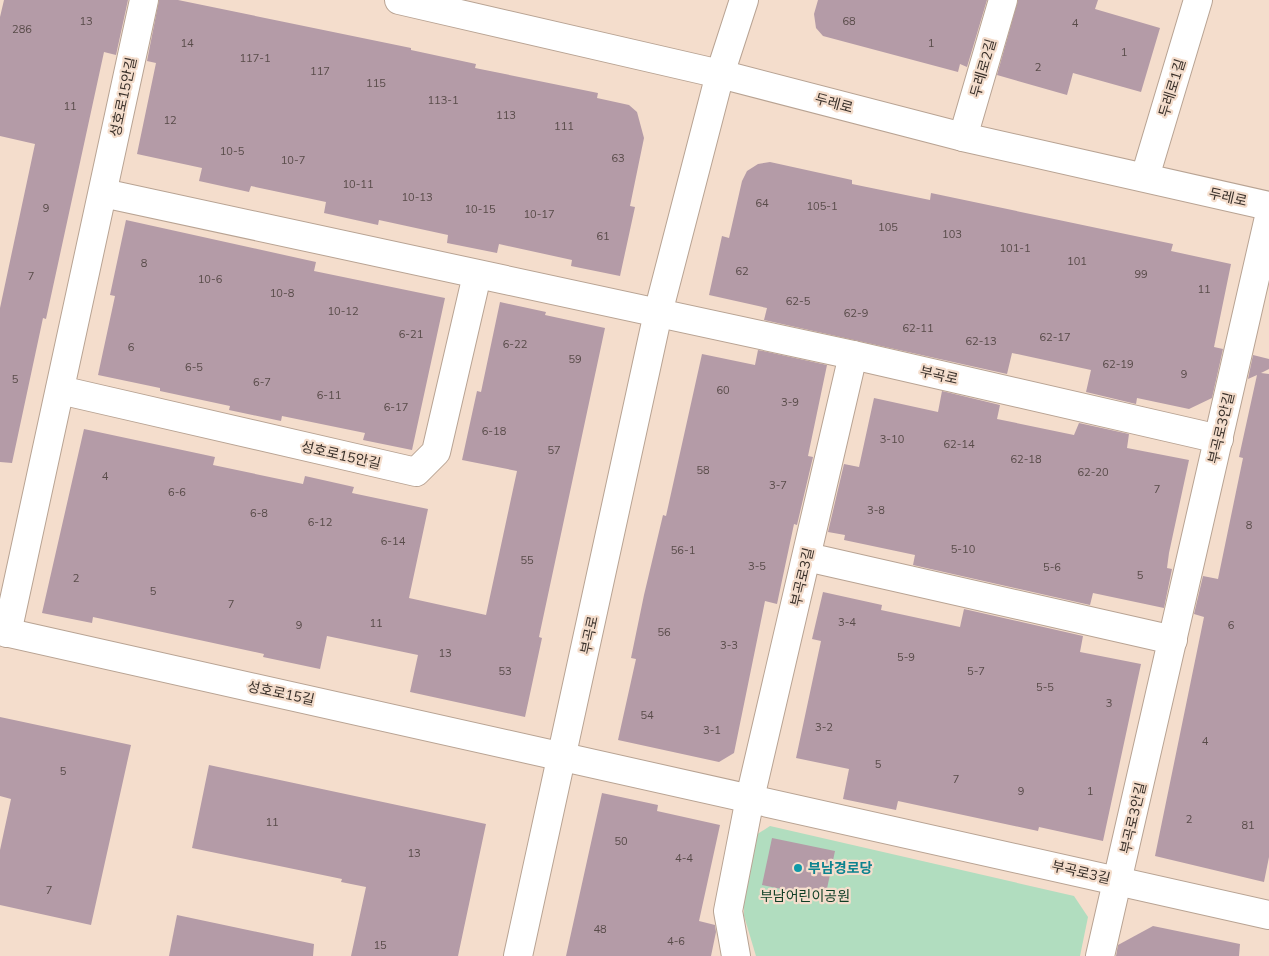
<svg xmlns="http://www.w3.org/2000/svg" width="1269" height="956" font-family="Mulish,'Noto Sans KR',sans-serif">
<rect width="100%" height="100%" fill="#f4ddcc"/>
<!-- green -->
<path fill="#b1ddbf" d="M770 826 1074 896 1088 917 1080 956H756L744 916V867L756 835Z"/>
<!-- building -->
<g fill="#b49ba7">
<path d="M4 0H128L116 55 104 52 46 319 43 318 12 463 0 462V308L35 144 0 136V17Z"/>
<path d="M159 0H178L411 48V50L476 64 475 68 598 93 597 98 629 105 637 112 644 138 630 206 635 207 620 276 571 266 572 260 499 244 497 253 447 243 448 235 379 220 378 225 324 213 326 202 251 186 249 192 199 181 202 168 137 154 156 63 147 61Z"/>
<path d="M818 0H987L967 67 960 64 958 72 823 36 816 28 814 14Z"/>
<path d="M1018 0H1098L1095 9 1160 28 1141 92 1073 73 1067 95 997 75Z"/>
<path d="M770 162 852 180V184L930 200 931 193 1173 244 1171 251 1231 264 1214 347 1223 349 1212 398 1189 409 1137 398 1136 404 1086 392 1091 370 1012 353 1007 374 764 320 767 308 709 295 722 236 729 238 742 181 747 171 758 164Z"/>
<path d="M126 220 316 262 314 271 445 298 412 450 363 440 365 433 282 416 281 421 229 410 230 406 160 391V388L98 375 115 296 110 295Z"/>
<path d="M500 302 546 312 545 315 605 328 539 637 542 638 525 717 410 692 418 655 327 636 320 669 263 657 264 654 93 617 92 623 42 613 84 429 215 457 213 465 303 484 305 476 354 487 352 493 428 509 409 598 486 615 517 471 462 460 477 391 481 392Z"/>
<path d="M758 350 827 365 808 456 813 457 797 525 794 524 777 604 765 601 734 753 719 762 618 740 636 659 631 658 644 595 663 515 666 516 702 354 755 365Z"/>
<path d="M1253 355 1269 359V369L1261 373 1269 374V857L1264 882 1155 856 1204 617 1194 614 1203 576 1218 579 1243 458 1239 457 1257 375 1248 379Z"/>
<path d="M942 391 1000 405 997 419 1074 435 1079 423 1129 434 1127 448 1189 460 1169 553 1167 568 1172 569 1164 608 1093 593 1090 605 913 565 915 555 844 540 845 535 828 532 844 464 859 467 874 398 938 412Z"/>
<path d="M823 592 882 605 881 610 960 627 964 609 1083 636 1080 652 1141 664 1103 841 1039 827 1038 831 898 801 896 810 843 799 849 769 796 758 821 641 812 639Z"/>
<path d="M0 717 131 745 91 925 0 905V850L11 799 0 796Z"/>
<path d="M209 765 486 824 458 956H351L366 887 341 882 342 879 192 848Z"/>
<path d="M602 793 658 805 657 811 720 825 699 921 715 925 716 932 711 956H566Z"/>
<path d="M772 838 835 851 825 898 762 885Z"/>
<path d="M177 915 314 944 313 956H169Z"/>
<path d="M1153 926 1240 944 1239 956H1116L1118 945Z"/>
</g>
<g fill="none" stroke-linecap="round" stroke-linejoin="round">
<defs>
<g id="minor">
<path d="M963 137 1003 0"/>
<path d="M1145 177 1198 0"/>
<path d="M103 193 853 355 1219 439"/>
<path d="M60 390 416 472 436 452 477 275"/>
<path d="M807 557 1173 640"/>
<path d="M0 631 1269 915"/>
<path d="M7 633 144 0"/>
<path d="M736 956 728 911 750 798 853 355"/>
<path d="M1100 956 1269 217"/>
</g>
<g id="tertiary">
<path d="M399 0 720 74 963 137 1269 206"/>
<path d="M518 956 658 313 720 74 744 0"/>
</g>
</defs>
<!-- minor casing -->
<use href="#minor" stroke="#b8a393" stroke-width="30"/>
<!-- tertiary casing -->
<use href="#tertiary" stroke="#b8a393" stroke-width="30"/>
<!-- minor -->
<use href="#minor" stroke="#fff" stroke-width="28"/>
<!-- tertiary -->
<use href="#tertiary" stroke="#fff" stroke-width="28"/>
</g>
<!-- markers -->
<circle fill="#0f9aa8" stroke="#f4ddcc" stroke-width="2" cx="798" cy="868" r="5"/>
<g text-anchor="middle" stroke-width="4.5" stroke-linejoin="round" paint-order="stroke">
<!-- number labels -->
<g font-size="11" fill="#584b49">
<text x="86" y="25">13</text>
<text x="849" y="25">68</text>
<text x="1075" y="27">4</text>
<text x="22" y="33">286</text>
<text x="187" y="47">14</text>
<text x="931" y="47">1</text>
<text x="1124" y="56">1</text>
<text x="255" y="62">117-1</text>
<text x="1038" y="71">2</text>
<text x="320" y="75">117</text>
<text x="376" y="87">115</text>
<text x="443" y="104">113-1</text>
<text x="70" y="110">11</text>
<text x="506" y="119">113</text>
<text x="170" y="124">12</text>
<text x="564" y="130">111</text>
<text x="232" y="155">10-5</text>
<text x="618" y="162">63</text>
<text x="293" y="164">10-7</text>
<text x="358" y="188">10-11</text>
<text x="417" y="201">10-13</text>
<text x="762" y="207">64</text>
<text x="822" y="210">105-1</text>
<text x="46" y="212">9</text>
<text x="480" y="213">10-15</text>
<text x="539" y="218">10-17</text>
<text x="888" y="231">105</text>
<text x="952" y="238">103</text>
<text x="603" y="240">61</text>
<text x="1015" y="252">101-1</text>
<text x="1077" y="265">101</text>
<text x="144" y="267">8</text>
<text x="742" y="275">62</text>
<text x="1141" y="278">99</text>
<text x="31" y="280">7</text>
<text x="210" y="283">10-6</text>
<text x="1204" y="293">11</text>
<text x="282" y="297">10-8</text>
<text x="798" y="305">62-5</text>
<text x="343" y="315">10-12</text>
<text x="856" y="317">62-9</text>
<text x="918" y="332">62-11</text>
<text x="411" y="338">6-21</text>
<text x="1055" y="341">62-17</text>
<text x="981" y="345">62-13</text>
<text x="515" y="348">6-22</text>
<text x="131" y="351">6</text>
<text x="575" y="363">59</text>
<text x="1118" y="368">62-19</text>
<text x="194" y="371">6-5</text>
<text x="1184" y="378">9</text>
<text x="15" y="383">5</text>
<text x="262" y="386">6-7</text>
<text x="723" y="394">60</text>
<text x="329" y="399">6-11</text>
<text x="790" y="406">3-9</text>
<text x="396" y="411">6-17</text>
<text x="494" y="435">6-18</text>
<text x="892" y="443">3-10</text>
<text x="959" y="448">62-14</text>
<text x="554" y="454">57</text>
<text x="1026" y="463">62-18</text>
<text x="703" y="474">58</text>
<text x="1093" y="476">62-20</text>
<text x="105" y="480">4</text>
<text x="778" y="489">3-7</text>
<text x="1157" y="493">7</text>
<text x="177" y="496">6-6</text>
<text x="876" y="514">3-8</text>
<text x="259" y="517">6-8</text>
<text x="320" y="526">6-12</text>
<text x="1249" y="529">8</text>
<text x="393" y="545">6-14</text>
<text x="963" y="553">5-10</text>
<text x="683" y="554">56-1</text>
<text x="527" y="564">55</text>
<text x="757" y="570">3-5</text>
<text x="1052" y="571">5-6</text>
<text x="1140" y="579">5</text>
<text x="76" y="582">2</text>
<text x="153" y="595">5</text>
<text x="231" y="608">7</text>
<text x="847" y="626">3-4</text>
<text x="376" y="627">11</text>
<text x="299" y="629">9</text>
<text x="1231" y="629">6</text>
<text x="664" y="636">56</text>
<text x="729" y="649">3-3</text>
<text x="445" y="657">13</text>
<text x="906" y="661">5-9</text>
<text x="505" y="675">53</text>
<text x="976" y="675">5-7</text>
<text x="1045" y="691">5-5</text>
<text x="1109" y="707">3</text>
<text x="647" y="719">54</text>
<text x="824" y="731">3-2</text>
<text x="712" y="734">3-1</text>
<text x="1205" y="745">4</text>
<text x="878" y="768">5</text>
<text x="63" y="775">5</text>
<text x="956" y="783">7</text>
<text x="1021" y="795">9</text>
<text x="1090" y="795">1</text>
<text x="1189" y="823">2</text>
<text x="272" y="826">11</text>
<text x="1248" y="829">81</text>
<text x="621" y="845">50</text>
<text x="414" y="857">13</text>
<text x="684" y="862">4-4</text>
<text x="49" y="894">7</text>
<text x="600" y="933">48</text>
<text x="676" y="945">4-6</text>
<text x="380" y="949">15</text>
</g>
<!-- street labels -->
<g font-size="14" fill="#39302a" stroke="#f4ddcc">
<text transform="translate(983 68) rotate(-74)" y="5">두레로2길</text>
<text transform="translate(1172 88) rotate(-73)" y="5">두레로1길</text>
<text transform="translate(123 97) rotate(-78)" y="5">성호로15안길</text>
<text transform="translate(834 103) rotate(15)" y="5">두레로</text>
<text transform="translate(1228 197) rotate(13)" y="5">두레로</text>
<text transform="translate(939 375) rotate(13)" y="5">부곡로</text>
<text transform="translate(1221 428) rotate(-77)" y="5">부곡로3안길</text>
<text transform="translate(341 455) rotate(13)" y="5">성호로15안길</text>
<text transform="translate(802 577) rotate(-77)" y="5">부곡로3길</text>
<text transform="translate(589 635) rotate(-78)" y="5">부곡로</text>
<text transform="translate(281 693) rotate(12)" y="5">성호로15길</text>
<text transform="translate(1133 818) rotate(-77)" y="5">부곡로3안길</text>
<text transform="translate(1081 872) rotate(13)" y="5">부곡로3길</text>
</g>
<!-- culture labels -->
<g font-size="14" font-weight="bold" fill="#0d838f" stroke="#f4ddcc" text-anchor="start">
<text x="808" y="873">부남경로당</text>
</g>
<!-- park labels -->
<g font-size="14" fill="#103e25" stroke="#f4ddcc">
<text x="805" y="901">부남어린이공원</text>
</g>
</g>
</svg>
